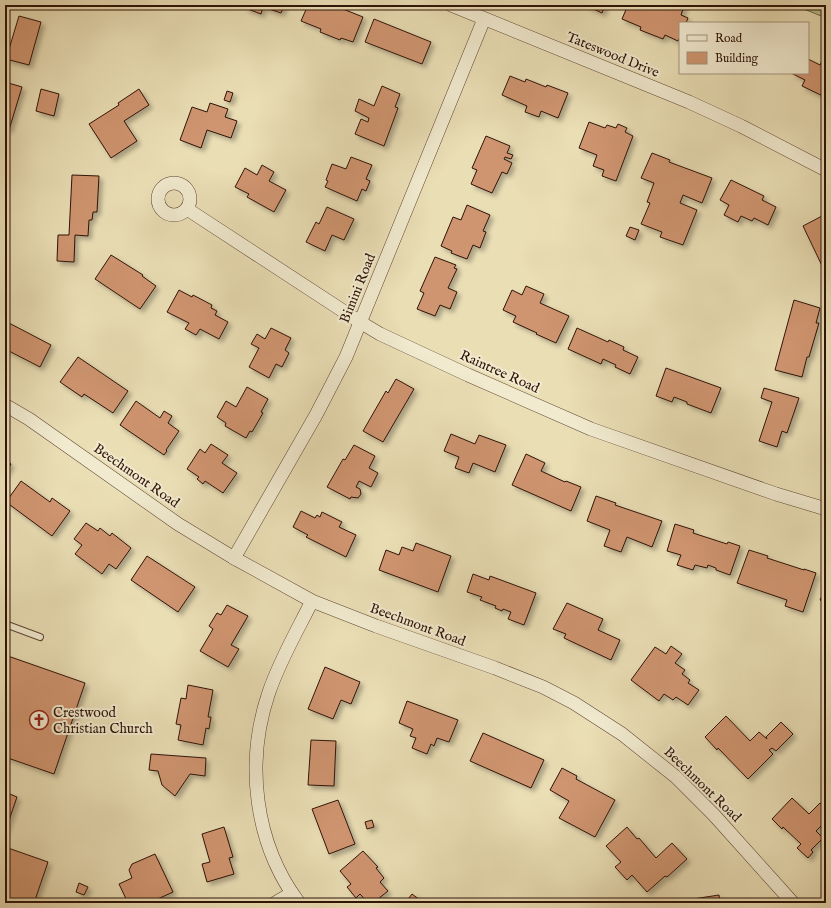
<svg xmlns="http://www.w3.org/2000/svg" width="831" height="908" font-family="'IM FELL English',serif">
<defs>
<filter id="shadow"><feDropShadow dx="3.5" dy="3.5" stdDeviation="2" flood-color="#0004"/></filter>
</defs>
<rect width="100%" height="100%" fill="#eadeb5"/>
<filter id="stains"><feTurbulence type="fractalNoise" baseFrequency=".005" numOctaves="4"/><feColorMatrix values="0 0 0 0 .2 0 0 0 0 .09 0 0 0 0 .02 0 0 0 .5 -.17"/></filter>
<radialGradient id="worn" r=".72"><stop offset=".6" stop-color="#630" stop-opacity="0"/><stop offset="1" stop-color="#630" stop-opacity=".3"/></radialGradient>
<!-- green -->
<path fill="#b8c18d" stroke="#746a4a" d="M794 5H826V18Z"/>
<!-- building -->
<g fill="#cf956f" stroke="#2f1307" filter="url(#shadow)">
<path d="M246 5H284L281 13 263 7 261 14 245 8Z"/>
<path d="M308 5H333L363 17 353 42 341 38 340 40 320 32 321 29 301 21Z"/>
<path d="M585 5H605L602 13Z"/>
<path d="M628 5H681L684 6 681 15 688 18 686 23H680V37L678 41 665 35 663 39 640 30 641 27 622 19Z"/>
<path d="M19 16 41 22 29 65 6 59Z"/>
<path d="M374 19 431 42 422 64 365 42Z"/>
<path d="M824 57 826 58V99H825V97L802 86 805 80 791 73H808V59L820 65Z"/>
<path d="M510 76 525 82 526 79 546 87 547 85 568 93 558 118 541 111 539 117 525 112 527 106 502 95Z"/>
<path d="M5 82 22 87 9 130 5 129Z"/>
<path d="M382 86 400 94 395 107 398 108 384 146 355 134 361 119 368 122 369 118 355 111 359 99 374 106Z"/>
<path d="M41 89 59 94 54 116 36 111Z"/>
<path d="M139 89 149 105 124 121 137 141 111 158 89 124 119 105 118 103Z"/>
<path d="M227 91 233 93 230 102 224 100Z"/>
<path d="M210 103 228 109 225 117 237 121 231 138 207 130 201 148 180 140 192 107 207 112Z"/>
<path d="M589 122 605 128 607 125 616 128 618 124 627 128 625 132 633 136 616 181 602 176 604 170 593 166 597 155 579 148Z"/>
<path d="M486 136 510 146 507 153 513 155 511 159 505 157 504 159 512 163 507 174 502 172 492 193 471 184 477 170 472 168Z"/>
<path d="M652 153 670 160 669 162 712 178 702 203 683 195 680 203 697 210 683 245 660 237 662 232 641 224 650 203 647 202 654 183 641 178Z"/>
<path d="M351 157 372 165 366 179 370 181 366 191 362 189 357 201 325 187 328 181 326 180 332 164 346 169Z"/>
<path d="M262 165 274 172 269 181 286 190 274 212 247 197 249 194 235 187 245 168 257 175Z"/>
<path d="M72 175 99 176 97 212H93L92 220H89L88 236 75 235 74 262 57 261 58 235H69Z"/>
<path d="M731 180 764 196 762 200 776 207 768 225 754 218 752 221 741 216 738 222 724 215 729 205 720 200Z"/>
<path d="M467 205 490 215 483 231 486 232 480 248 473 245 467 259 451 253 452 251 441 246 453 217 461 220Z"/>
<path d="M327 207 354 219 344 240 332 235 325 251 306 242 316 222 319 224Z"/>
<path d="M822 216 826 224V274L803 226Z"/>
<path d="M630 227 639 230 635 240 626 236Z"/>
<path d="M111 255 143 275 142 276 156 286 140 309 95 279Z"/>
<path d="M435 257 456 265 454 268 457 269 448 288 457 292 450 309 440 305 435 316 417 309 424 293 420 291Z"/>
<path d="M526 286 544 294 540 303 569 316 556 343 536 334 537 333 513 322 516 316 503 310 512 290 522 295Z"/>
<path d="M179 290 192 297 193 295 212 305 211 308 217 311 215 315 228 322 219 339 200 329 196 335 185 329 189 323 167 312Z"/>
<path d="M794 300 820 308 816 323H819L809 357H807L802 377 775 370Z"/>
<path d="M9 323 51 345 40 367 5 349V331Z"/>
<path d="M271 328 291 338 285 350 289 353 282 367 276 364 269 378 249 367 259 348 251 344 257 334 265 339Z"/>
<path d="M577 328 608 342 609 340 624 347 623 350 638 357 630 374 615 367 616 365 603 359 601 364 568 349Z"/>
<path d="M78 357 128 391 113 413 84 394 82 397 60 382Z"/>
<path d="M666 368 721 388 711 413 687 404V402L674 397 672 402 656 396Z"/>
<path d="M396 379 414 389 383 442 363 431 386 391 388 393Z"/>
<path d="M247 387 268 399 261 412 263 413 252 432 250 431 246 438 225 426 226 423 217 417 226 401 236 407Z"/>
<path d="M764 388 799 398 787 433 782 431 777 447 759 441 772 402 761 398Z"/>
<path d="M136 401 160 418 164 411 172 416 168 423 179 431 166 450 167 451 164 455 120 425Z"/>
<path d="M451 434 475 444 479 435 506 445 495 472 473 463 469 473 455 468 459 457 444 451Z"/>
<path d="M211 444 228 455 222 463 237 473 223 493 205 481 203 484 197 479 199 477 187 469 200 449 205 453Z"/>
<path d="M354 445 375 456 369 468 378 473 371 487 359 481 356 487 360 489 361 494 358 498 351 497 350 499 327 487 343 459 345 460Z"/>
<path d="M526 454 545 463 541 471 565 482 566 481 581 487 571 511 512 485Z"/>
<path d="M5 460 11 464 5 474Z"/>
<path d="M21 481 50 502 52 498 70 511 52 536 6 502Z"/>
<path d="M596 496 616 503 615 505 662 521 652 547 627 537 621 552 604 546 610 530 587 521Z"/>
<path d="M301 511 315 518 317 515 320 517 322 512 342 522 339 527 356 535 346 557 306 537 308 535 293 527Z"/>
<path d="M86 523 98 531 100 528 110 536 112 533 131 548 116 569 109 564 102 574 75 554 82 545 74 539Z"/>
<path d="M675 524 694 530 693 533 727 544 728 542 740 546 730 575 716 570V568L708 565 707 568 695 565 693 570 677 565 681 555 667 551Z"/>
<path d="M416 543 451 556 438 592 379 570 386 550 399 555 402 547 413 551Z"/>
<path d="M749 550 768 556 767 558 804 570V569L816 573 803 612 785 606 787 600 737 583Z"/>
<path d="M147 556 195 587 178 612 131 580Z"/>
<path d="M473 574 489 580 490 576 536 593 524 625 508 619 511 612 503 609 502 611 495 608 496 606 480 600 482 597 467 592Z"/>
<path d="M826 587V603L820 600Z"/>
<path d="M567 603 603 619 598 630 620 640 611 660 564 638 566 634 553 629Z"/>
<path d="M227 605 248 616 231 645 239 649 228 667 200 651 213 629 209 626 217 613 221 615Z"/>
<path d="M671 646 682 654 675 663 685 670 682 674 690 680 688 683 699 690 688 705 676 697 673 700 664 694 659 701 631 680 655 647 666 654Z"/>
<path d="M5 655 85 683 54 774 5 757Z"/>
<path d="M325 667 360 682 351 704 341 700 333 719 308 709Z"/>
<path d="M188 685 213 690 208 717H211L209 729 206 728 203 745 178 740 181 725 176 724 181 698 186 699Z"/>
<path d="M407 701 458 720 449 742 437 738 434 746 431 744 427 754 412 748 416 738 410 736 413 729 399 723Z"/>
<path d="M726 716 750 741 759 732 767 739 766 737 781 722 793 734 776 751 772 748 769 750 773 754 748 779 718 748 717 750 705 737Z"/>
<path d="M483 733 544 760 531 788 470 761Z"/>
<path d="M311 740 336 741 334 786 308 785Z"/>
<path d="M151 754 206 758 205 776 190 774 175 796 162 785 158 771 149 770Z"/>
<path d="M562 768 577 776 576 779 615 800 595 837 559 818 569 801 550 790Z"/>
<path d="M5 792 17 797 5 832Z"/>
<path d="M792 798 809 814 820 803 826 809V821L816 831 823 838 811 850 813 852 808 858 797 848 801 844 783 827 782 829 772 819Z"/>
<path d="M338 800 355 844 329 854 312 809Z"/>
<path d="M372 820 374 827 367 829 365 822Z"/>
<path d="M224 827 233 857 229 858 234 874 207 882 202 864 210 862 202 834Z"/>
<path d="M627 827 637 839 639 838 656 858 672 843 687 859 667 877 665 876 647 892 632 875 627 880 615 867 621 862 606 846Z"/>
<path d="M8 848 48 862 34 903H5V871L8 861 5 860V856Z"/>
<path d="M363 851 378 867 376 868 384 878 380 882 388 891 373 903H368L360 894 356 898 347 887 351 884 340 871Z"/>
<path d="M155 854 173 892 149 903H128L119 884 132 878 129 870 132 864Z"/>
<path d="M79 883 88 887 84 895 76 892Z"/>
<path d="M412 894 424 903H405Z"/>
<path d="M719 895 720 903H693V899Z"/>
</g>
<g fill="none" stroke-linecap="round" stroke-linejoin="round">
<defs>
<path id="service" d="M5 624 40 637"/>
<g id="minor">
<path d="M451 5 689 102 741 126 826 170"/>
<circle cx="174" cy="199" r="16"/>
<path d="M187 209 360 322 380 334 468 375 591 429 776 494 826 509"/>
<path d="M5 405 29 419 178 524 234 558 312 601 376 626 495 668 543 687 574 703 622 734 676 777 714 815 793 903"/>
<path d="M234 558 316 415 346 357 484 19"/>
<path d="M275 903 292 893"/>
<path d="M299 903C254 843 245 762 269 692 280 660 297 631 312 601"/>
</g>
</defs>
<!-- service casing -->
<use href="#service" stroke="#5e4632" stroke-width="8"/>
<!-- minor casing -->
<use href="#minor" stroke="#5e4632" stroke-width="14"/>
<!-- service -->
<use href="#service" stroke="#f1eacf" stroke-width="6"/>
<!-- minor -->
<use href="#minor" stroke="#f1eacf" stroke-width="13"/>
</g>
<!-- icons -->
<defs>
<symbol id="church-ring" viewBox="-11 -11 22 22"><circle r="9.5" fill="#f1eacf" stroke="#8f2418" stroke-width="1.5"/><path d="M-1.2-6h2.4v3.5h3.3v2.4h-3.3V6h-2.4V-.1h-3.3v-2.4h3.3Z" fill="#8f2418"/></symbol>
</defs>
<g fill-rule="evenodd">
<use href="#church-ring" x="28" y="709" width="22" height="22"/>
</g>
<g text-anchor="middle" stroke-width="4" stroke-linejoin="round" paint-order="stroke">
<!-- street labels -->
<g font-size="14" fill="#2f1307" stroke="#f1eacf">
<text transform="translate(613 54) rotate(22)" y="5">Tateswood Drive</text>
<text transform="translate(357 288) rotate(-68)" y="5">Bimini Road</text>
<text transform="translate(500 371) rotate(24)" y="5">Raintree Road</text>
<text transform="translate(137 475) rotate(35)" y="5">Beechmont Road</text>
<text transform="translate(418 624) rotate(20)" y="5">Beechmont Road</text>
<text transform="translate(703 784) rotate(44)" y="5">Beechmont Road</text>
</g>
<!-- poi labels -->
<g font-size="14" fill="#2f1307" stroke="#f1eacf" text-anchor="start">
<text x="53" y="717">Crestwood<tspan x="53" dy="16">Christian Church</tspan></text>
</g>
</g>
<!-- margin -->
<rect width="831" height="908" fill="none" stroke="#eadeb5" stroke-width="20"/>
<rect x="6" y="6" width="819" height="896" fill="none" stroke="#2f1307" stroke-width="2"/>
<rect x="10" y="10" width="811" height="888" fill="none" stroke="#2f1307"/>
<!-- legend -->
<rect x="679" y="22" width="130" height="52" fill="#f1eacf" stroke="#a3947f"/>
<rect x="687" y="35" width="20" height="6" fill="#f1eacf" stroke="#a3947f"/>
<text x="715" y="42" font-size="12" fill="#2f1307">Road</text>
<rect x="687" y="52" width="20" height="12" fill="#cf956f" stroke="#a3947f"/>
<text x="715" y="62" font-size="12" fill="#2f1307">Building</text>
<rect width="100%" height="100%" filter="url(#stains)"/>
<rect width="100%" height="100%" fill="url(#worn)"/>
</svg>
